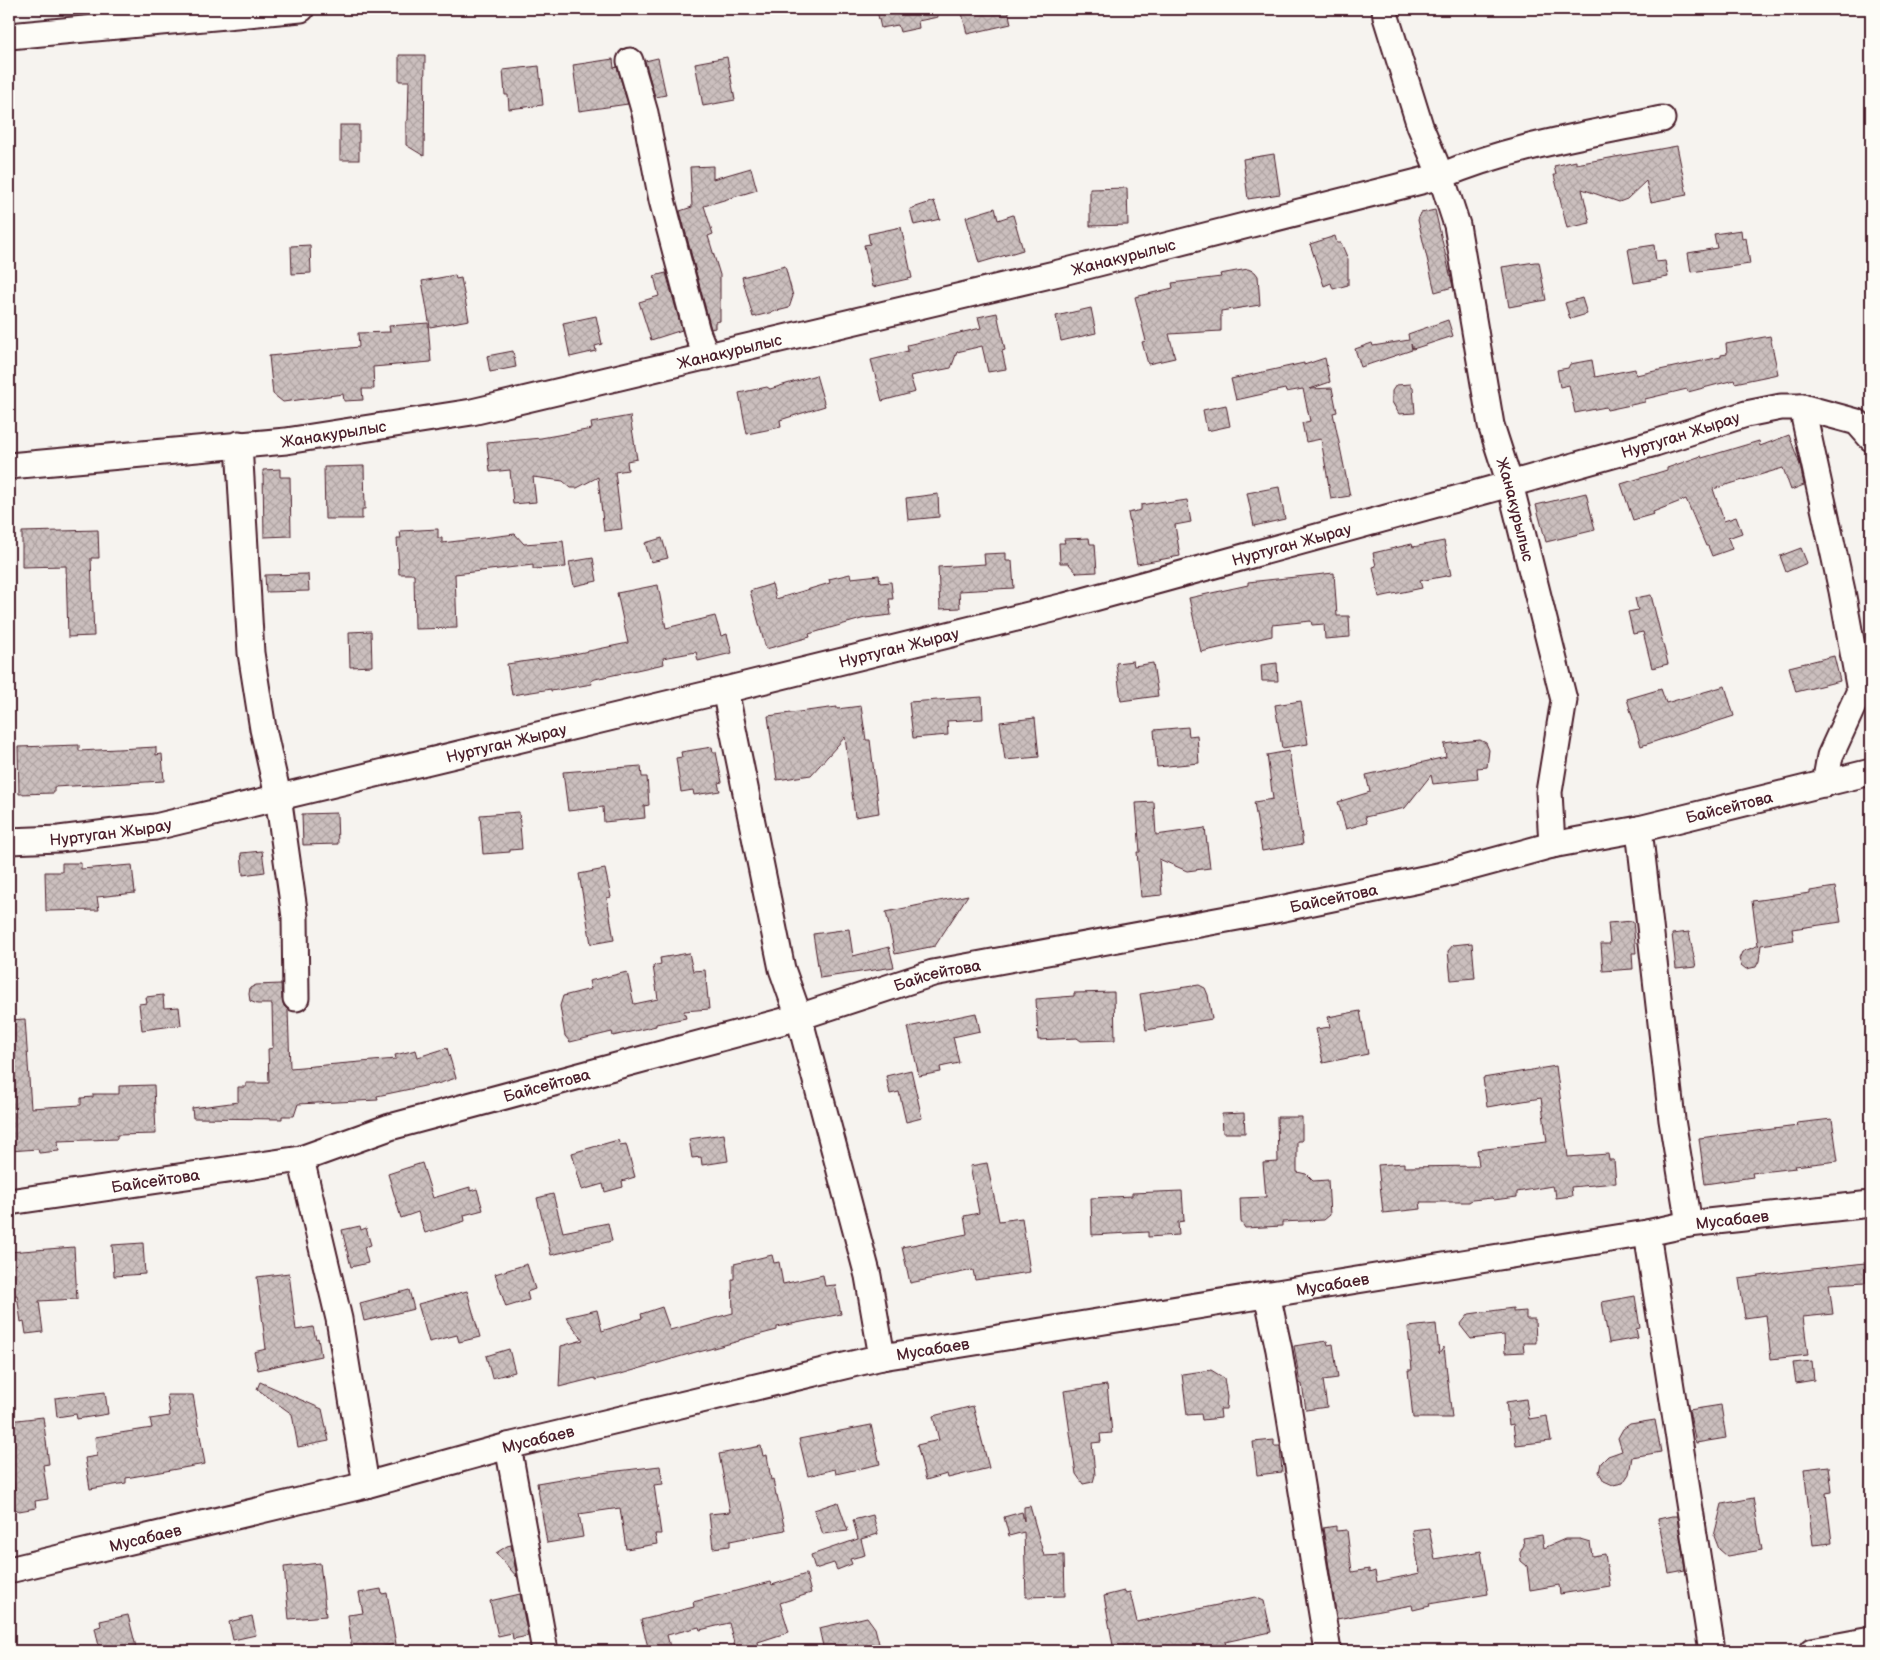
<svg xmlns="http://www.w3.org/2000/svg" width="1880" height="1660" font-family="'Balsamiq Sans',sans-serif">
<defs>
<pattern id="building-cross-hatch" width="8" height="8" patternUnits="userSpaceOnUse" patternTransform="scale(1.25)"><rect width="8" height="8" fill="#cbbfbe"/><path d="M0 0l8 8M0 8l8-8" fill="none" stroke="#b0a4a3"/></pattern>
</defs>
<rect width="100%" height="100%" fill="#f6f3ef"/>
<filter id="ink" filterUnits="userSpaceOnUse"><feTurbulence type="fractalNoise" baseFrequency=".02" numOctaves="2"/><feDisplacementMap in="SourceGraphic" scale="10" xChannelSelector="R" yChannelSelector="G"/><feConvolveMatrix kernelMatrix="1 2 1 2 8 2 1 2 1" color-interpolation-filters="sRGB"/></filter>
<g filter="url(#ink)">
<!-- building -->
<g fill="url(#building-cross-hatch)" stroke="#4a1f2b">
<path d="M889 9H937L938 17 918 21 919 28 900 32 898 25 881 28 877 11Z"/>
<path d="M961 9H1008L1011 24 967 34Z"/>
<path d="M399 55H425L424 156 406 145V121L408 120 409 81H399Z"/>
<path d="M727 57 735 100 703 106 695 63Z"/>
<path d="M658 58 666 95 655 97 645 61Z"/>
<path d="M613 59 614 68 617 67 628 104 579 111 573 65Z"/>
<path d="M539 66 543 105 509 109 508 95H505L503 70Z"/>
<rect x="340" y="125" width="19" height="35"/>
<path d="M1677 146 1687 195 1651 202 1646 181 1627 199 1619 202 1582 189 1590 223 1567 228 1554 175H1556L1554 166 1576 161V164Z"/>
<path d="M1274 154 1280 194 1248 199 1243 159Z"/>
<path d="M713 166V179L751 168 757 190 704 206 713 234 708 236 720 275V321L715 322V328L711 329 680 211 692 207 690 167Z"/>
<path d="M1127 188 1128 225 1090 226V189Z"/>
<path d="M934 201 940 219 914 225 910 209Z"/>
<path d="M995 208 998 220 1013 215 1023 250 979 263 966 217Z"/>
<path d="M1435 210 1453 287 1435 292 1418 220 1421 213Z"/>
<path d="M901 227 912 278 873 287 864 245 870 244 868 234Z"/>
<path d="M1741 230 1742 239 1746 238 1750 264 1691 272 1688 253 1717 248 1714 234Z"/>
<path d="M1335 236 1337 243H1341L1348 259V285L1333 289 1331 283 1324 286 1310 244Z"/>
<path d="M310 245 311 273 292 274 291 246Z"/>
<path d="M1654 245 1656 262 1665 261 1668 277 1634 283 1628 249Z"/>
<path d="M1535 262H1539L1546 300 1509 307 1502 267Z"/>
<path d="M785 266 793 296 789 308 753 317 742 277Z"/>
<path d="M1248 269 1255 272 1258 276 1260 305 1221 311V331L1169 334 1175 358 1148 364 1142 342 1146 341 1135 297 1173 288 1172 283 1221 277 1220 274Z"/>
<path d="M666 273 682 330 651 340 639 302 659 296 654 276Z"/>
<path d="M455 275 456 279 461 278 469 320 430 327 422 281Z"/>
<path d="M1582 298 1587 314 1570 319 1565 303Z"/>
<path d="M1091 308 1096 333 1061 341 1056 316Z"/>
<path d="M997 313 1005 350 1002 351 1006 369 988 372 982 346 957 352 951 368 910 376 915 392 882 401 871 360 908 351 907 345 981 328 978 317Z"/>
<path d="M596 316 602 344 595 346 596 351 570 357 563 323Z"/>
<path d="M1448 320 1453 336 1413 349 1411 344 1412 350 1361 367 1355 349 1372 343 1373 346 1409 340 1408 334Z"/>
<path d="M428 323 431 362 373 367 374 389H362L363 400 344 401 343 394 283 402 273 394 269 356 359 347 358 333 390 332 389 326Z"/>
<path d="M1770 336 1778 374 1735 383 1734 380 1688 392 1687 389 1645 399V402L1607 410 1606 407 1575 413 1569 385 1560 387 1557 370 1568 368 1570 364 1592 360 1595 377 1635 369 1636 375 1721 357V355L1727 354 1726 344Z"/>
<path d="M513 351 516 367 490 372 487 356Z"/>
<path d="M1325 358 1330 382 1310 389 1332 388 1337 412 1333 413 1350 496 1331 499 1321 439 1306 442 1302 423 1310 421 1303 389 1286 392 1285 389 1236 400 1231 379 1304 363V365Z"/>
<path d="M816 375 825 406 780 420 781 427 747 434 739 393 767 387 770 389Z"/>
<path d="M1411 384V387H1413L1415 413 1399 414 1392 402V391L1396 385Z"/>
<path d="M1226 405 1230 426 1207 431 1203 410Z"/>
<path d="M630 416 637 459 627 461 628 470 615 472 622 529 604 531 598 477 577 488H571L563 481 533 477 536 502 513 504 510 470 490 472 487 443 541 438 592 429 591 423Z"/>
<path d="M1789 435 1800 465 1804 485 1791 490 1783 468 1713 489 1724 521 1736 517 1742 533 1728 538 1732 549 1712 556 1708 546H1706L1686 499 1653 512 1654 514 1633 520 1621 484 1667 470V468L1701 456 1702 458 1759 441 1760 446Z"/>
<path d="M364 466 365 509H362V519H325L324 467Z"/>
<path d="M280 469V477H290L291 536 264 537 263 470Z"/>
<path d="M1279 487 1285 519 1254 526 1247 493Z"/>
<path d="M1586 493 1595 530 1546 542 1536 505Z"/>
<path d="M938 494 939 517 908 520 906 498Z"/>
<path d="M1187 500 1191 522 1175 525 1180 556 1137 564 1128 513 1141 510V505L1165 501 1166 503Z"/>
<path d="M438 529V538H442V543L515 534 524 544 563 541 566 567 533 569V565L455 574 457 628 415 629 414 574H399L397 538H401L400 531Z"/>
<path d="M98 530 99 558H91L94 636 68 637 66 566 22 567V532Z"/>
<path d="M662 538 668 558 651 562 645 543Z"/>
<path d="M1089 538 1090 544H1095L1097 572 1077 573 1068 563H1060L1059 543H1065L1064 539Z"/>
<path d="M1444 541 1451 575 1420 581 1422 588 1379 597 1373 567 1376 566 1373 553 1412 544 1413 547Z"/>
<path d="M1801 548 1807 563 1786 572 1780 556Z"/>
<path d="M1006 553V561H1012L1014 588 959 591 960 608 940 609 938 567 985 564 984 554Z"/>
<path d="M593 558 597 581 574 586 569 562Z"/>
<path d="M1334 573 1337 616H1349L1350 637 1325 639 1324 624 1312 625 1311 621 1272 625V636L1201 652 1189 598 1248 585V582Z"/>
<path d="M308 574 309 591 266 592 265 575Z"/>
<path d="M850 574 851 578 879 575 880 583 891 582 893 599H889L891 615 865 618 809 634 810 637 766 649 750 591 772 584 776 599 830 583 829 579Z"/>
<path d="M658 585 666 628 715 616 721 636 727 634 732 653 698 661 696 652 663 658 664 664 595 679 591 681 592 684 551 691V689L512 695 507 664 569 655 628 643 617 593Z"/>
<path d="M1651 595 1668 664 1652 668 1643 632 1633 634 1628 612 1638 610 1635 598Z"/>
<path d="M371 631 372 666 350 667 349 632Z"/>
<path d="M1834 656 1840 681 1796 692 1789 667Z"/>
<path d="M1133 661 1134 666 1153 663 1158 696 1121 701 1116 663Z"/>
<path d="M1277 663 1278 681H1262L1261 665Z"/>
<path d="M1725 686 1734 716 1641 746 1627 699 1661 689 1666 703Z"/>
<path d="M982 697 983 719 947 721 948 735 913 738 909 702Z"/>
<path d="M1301 701 1308 744 1282 748 1275 705Z"/>
<path d="M861 706 866 740H870L879 813 855 817 845 737 811 775 777 780 768 716 837 707V709Z"/>
<path d="M1035 718 1039 757 1005 760 1000 722Z"/>
<path d="M1188 727 1189 736 1197 735 1199 763 1157 767 1154 730Z"/>
<path d="M1480 740 1486 743 1489 750 1487 767 1477 768 1478 779 1433 784 1431 775 1405 808 1365 817 1367 823 1346 829 1338 802 1370 792 1366 775 1446 757 1444 744Z"/>
<path d="M79 745V751L156 747V755L162 754 164 781 54 787V793L19 794 18 747Z"/>
<path d="M712 747 713 752H716L722 782 718 783 720 791 694 795 693 790 681 792 676 758 682 757 681 752Z"/>
<path d="M1289 751 1303 844 1262 851 1254 802 1273 799 1267 755Z"/>
<path d="M641 766 642 777H647L649 805 644 806 645 818 604 822 603 807 568 811 563 772Z"/>
<path d="M1154 802 1156 835 1205 828 1210 868 1187 871 1159 859 1162 895 1141 897 1137 852H1140L1136 803Z"/>
<path d="M519 812 522 849 510 850V852L483 854 480 815Z"/>
<path d="M337 813 338 844 303 845 302 814Z"/>
<path d="M262 851 265 872 243 875 241 853Z"/>
<path d="M62 863H81V869L132 865 135 893 97 897 99 910 46 911 45 872H62Z"/>
<path d="M605 869 611 897 607 898 614 940 591 944 579 874Z"/>
<path d="M1835 887 1841 922 1792 929 1794 940 1761 945 1759 961 1756 967 1746 969 1741 965 1739 959 1742 952 1759 945H1758L1752 901 1810 893V891Z"/>
<path d="M968 895 935 946 895 954 886 912Z"/>
<path d="M1633 921 1636 953H1632L1633 969 1603 971 1601 944H1610L1608 923Z"/>
<path d="M849 929 853 956 889 947 894 967 820 978 813 934Z"/>
<path d="M1689 932 1696 967 1676 969 1672 934Z"/>
<path d="M1472 943 1475 978 1451 980 1448 951 1453 945Z"/>
<path d="M689 953 693 971 705 970 709 1009 684 1011 686 1018 656 1024V1026L613 1036 612 1032 570 1042 565 1036 560 1006 563 996 591 989 589 981 627 972 634 1004 658 999 653 966 661 964 660 958Z"/>
<path d="M281 984 282 999 284 1006 288 1010 290 1068 396 1059 395 1055 416 1050 418 1057 447 1048 456 1078 434 1085V1084L377 1096 378 1100 298 1104 294 1116H282V1119L193 1118 192 1108 238 1102V1087H246V1083H269L268 1049 273 1048 272 1004H257L250 1001 249 994 250 988 256 985Z"/>
<path d="M1199 985 1205 988 1208 995 1212 1019 1146 1030 1140 994Z"/>
<path d="M1114 992 1115 1040 1081 1041 1077 1038 1038 1040 1036 999 1074 996V993Z"/>
<path d="M163 995 164 1008 179 1007 181 1025 142 1030 139 1004 147 1003 146 997Z"/>
<path d="M1360 1011 1368 1054 1323 1063 1316 1029 1330 1027 1328 1017Z"/>
<path d="M976 1013 980 1031 953 1037 959 1063 940 1067 941 1072 919 1076 908 1027Z"/>
<path d="M25 1019 31 1108 81 1105V1098L93 1097V1094H119V1086L154 1085 156 1134 117 1135V1139L58 1141 59 1151 39 1153 38 1149 9 1151V1020Z"/>
<path d="M1556 1066 1568 1157 1608 1154 1609 1160H1614L1616 1183 1571 1187 1572 1196 1556 1198 1555 1190H1553L1552 1186 1517 1192V1197L1494 1200 1492 1198 1472 1200 1469 1202H1420L1421 1209 1383 1213 1378 1165 1404 1163V1167L1479 1166 1477 1150 1547 1142 1541 1098 1487 1107 1483 1078Z"/>
<path d="M911 1070 922 1118 906 1122 899 1092 890 1094 886 1076Z"/>
<path d="M1244 1113 1245 1133H1223L1222 1114Z"/>
<path d="M1277 1117H1302V1141H1297V1172L1306 1174 1313 1181 1328 1180 1330 1215 1324 1220 1282 1222V1226L1245 1228 1241 1222 1240 1198 1266 1197 1263 1163 1278 1162Z"/>
<path d="M1832 1119 1838 1161 1795 1166 1796 1168 1752 1173 1753 1177 1705 1184 1699 1138 1798 1126 1797 1123Z"/>
<path d="M724 1134 728 1161 702 1165 701 1157 692 1158 689 1139Z"/>
<path d="M618 1140 620 1145 626 1144 635 1177 622 1181 623 1187 605 1192 603 1184 582 1190 572 1153Z"/>
<path d="M422 1163 433 1198 470 1187V1191L477 1189 483 1210 464 1215 465 1221 425 1233 418 1212 401 1218 388 1174Z"/>
<path d="M987 1163 999 1221 1022 1218 1030 1272 975 1280 973 1270 910 1283 902 1247 967 1234 964 1216 979 1213 970 1166Z"/>
<path d="M1182 1191 1184 1221 1178 1222 1179 1235 1148 1237V1232L1092 1235 1091 1198 1132 1196V1193Z"/>
<path d="M553 1194 563 1232 608 1223 612 1241 551 1255 537 1198Z"/>
<path d="M360 1226 361 1230 366 1228 371 1245 364 1247 368 1263 351 1267 342 1230Z"/>
<path d="M143 1243 145 1274 114 1276 112 1245Z"/>
<path d="M74 1247 77 1299 39 1301 43 1332 26 1334 24 1321 21 1322 17 1295 9 1296V1252Z"/>
<path d="M772 1255 774 1263 779 1262 783 1284 823 1275 825 1286 835 1285 841 1314 777 1327V1330L739 1340V1341L699 1352V1351L621 1374 595 1380V1378L559 1387 561 1346 583 1340 566 1317 597 1310 602 1331 642 1318 641 1314 662 1307 670 1330 733 1313 732 1279H734V1264Z"/>
<path d="M1865 1263 1866 1282 1829 1284 1833 1314 1803 1317 1808 1355 1771 1359 1766 1315 1745 1318 1739 1279 1786 1272Z"/>
<path d="M527 1264 535 1289 527 1292 529 1300 506 1307 495 1274Z"/>
<path d="M289 1273 296 1330 313 1327 316 1339 318 1338 321 1356 258 1370 254 1352 266 1349 257 1277Z"/>
<path d="M409 1290 414 1309 364 1321 360 1303Z"/>
<path d="M467 1291 480 1337 459 1342 457 1335 429 1342 418 1304Z"/>
<path d="M1635 1296 1640 1328 1636 1329 1638 1338 1609 1343 1602 1302Z"/>
<path d="M1513 1308V1312L1526 1311V1319H1535L1536 1343H1523L1524 1352 1505 1353 1504 1335 1471 1339 1460 1325 1469 1314Z"/>
<path d="M1436 1324 1439 1354 1444 1347 1452 1418H1413L1408 1370H1412L1408 1327Z"/>
<path d="M1327 1341 1328 1345 1333 1344 1338 1378 1323 1380 1327 1407 1306 1410 1302 1384H1300L1294 1346Z"/>
<path d="M509 1349 515 1372 492 1378 486 1356Z"/>
<path d="M1812 1361 1814 1380 1796 1383 1793 1363Z"/>
<path d="M1211 1370 1224 1378 1227 1397 1226 1409H1220L1221 1418 1202 1420 1201 1414 1187 1415 1182 1374Z"/>
<path d="M260 1382 322 1409 329 1441 298 1447 292 1414 257 1389Z"/>
<path d="M1107 1385 1112 1433 1100 1434 1101 1442 1092 1443 1095 1475 1093 1482 1083 1484 1076 1474 1064 1391Z"/>
<path d="M105 1392 108 1414 77 1419 76 1414 57 1417 55 1398Z"/>
<path d="M167 1395H193L205 1464 126 1478V1483L90 1489 85 1458 97 1456 95 1437 152 1428 150 1419 170 1416Z"/>
<path d="M1526 1399 1529 1419 1547 1416 1551 1441 1516 1445 1513 1424 1509 1425 1506 1402Z"/>
<path d="M1721 1405 1726 1438 1696 1443 1689 1410Z"/>
<path d="M973 1406 989 1468 948 1478 947 1474 926 1480 917 1445 939 1440 933 1416Z"/>
<path d="M43 1417 49 1464 43 1465 48 1499 35 1501 36 1508 19 1511 10 1506 9 1497V1492L15 1491 9 1448V1421Z"/>
<path d="M1655 1420 1661 1452 1632 1457 1629 1474 1623 1483 1613 1485 1604 1481 1599 1472 1601 1463 1608 1456 1622 1451 1618 1438 1623 1429 1630 1424Z"/>
<path d="M871 1425 880 1464 836 1474 835 1469 808 1476 799 1439Z"/>
<path d="M1274 1440V1446H1280L1282 1472 1257 1475 1253 1442Z"/>
<path d="M761 1446 763 1456 767 1455 771 1480 773 1479 776 1495H777L785 1530 730 1541V1546L713 1548 709 1514 730 1512 719 1454Z"/>
<path d="M660 1466 663 1484 654 1485 661 1534H655L657 1544 626 1549 620 1508 579 1514 583 1537 547 1543 537 1483 584 1475Z"/>
<path d="M1829 1466 1832 1492 1826 1493 1832 1543 1813 1545 1804 1469Z"/>
<path d="M1753 1498 1762 1550 1727 1556 1719 1549 1714 1536 1722 1504Z"/>
<path d="M838 1502 848 1531 823 1534 814 1510Z"/>
<path d="M1030 1506 1044 1556 1064 1555 1065 1596 1026 1597 1024 1532 1009 1536 1004 1517 1022 1512 1024 1521V1507Z"/>
<path d="M873 1515 878 1534 861 1539 865 1555 850 1559 852 1564 837 1570 834 1563 815 1569 811 1555 858 1539 853 1520Z"/>
<path d="M1672 1516H1677L1685 1570 1669 1573 1658 1519Z"/>
<path d="M1336 1526V1531L1347 1530 1352 1572 1369 1569V1573L1375 1571 1377 1582 1420 1573 1412 1530 1429 1528 1435 1559 1481 1551 1488 1594 1429 1604 1430 1606 1413 1610 1412 1605 1337 1619 1323 1528Z"/>
<path d="M1542 1535 1544 1548 1565 1539H1580L1590 1542 1592 1556 1605 1554 1610 1586 1560 1594 1559 1585 1530 1590 1527 1566 1521 1561 1520 1553 1524 1545 1523 1538Z"/>
<path d="M511 1545 517 1577 496 1553 507 1546Z"/>
<path d="M320 1563 326 1616 289 1619 284 1567Z"/>
<path d="M806 1574 811 1593 780 1603 789 1632 758 1642 760 1651H736L729 1623 700 1630 699 1627 667 1635 671 1651H649L641 1620 694 1607 693 1602 771 1582 772 1585Z"/>
<path d="M381 1589 382 1594 387 1593 396 1644 371 1649V1651H352L348 1615 363 1613 359 1593Z"/>
<path d="M1124 1591 1125 1593 1130 1592 1137 1622 1255 1597 1264 1601 1271 1632 1225 1642 1226 1645 1200 1651H1114L1104 1596Z"/>
<path d="M520 1594 528 1636 513 1639 512 1633 498 1636 490 1601Z"/>
<path d="M128 1615 137 1651H100L95 1628 101 1626 100 1621Z"/>
<path d="M252 1616 256 1635 233 1640 229 1622Z"/>
<path d="M867 1617 875 1628 881 1651H824L819 1628Z"/>
</g>
<g fill="none" stroke-linecap="round" stroke-linejoin="round">
<defs>
<g id="minor">
<path id="s1" d="M1385 9 1386 17 1420 126 1441 176 1457 225 1491 425 1510 484 1564 700 1549 792 1552 845"/>
<path d="M9 36 301 9"/>
<path d="M630 61 645 113 662 200 697 332 707 357"/>
<path d="M1802 407 1842 591 1860 691"/>
<path d="M239 444 251 653 263 729 278 796 295 917 296 998"/>
<path id="s2" d="M9 466 286 441 472 412 1067 271 1441 176C1512 146 1587 135 1662 119"/>
<path d="M725 690 782 969 799 1017 868 1276 882 1357"/>
<path d="M1825 784 1830 756 1867 675"/>
<path d="M1639 829 1672 1120 1689 1224"/>
<path id="s3" d="M9 841 59 839 155 827 725 690 1065 606 1510 484 1655 443 1746 414 1781 407H1802L1857 422 1871 438"/>
<path d="M301 1159 339 1319 366 1485"/>
<path id="s4" d="M9 1202 301 1159 390 1127 799 1017 933 973 1265 912 1438 876 1552 845 1639 829 1871 772"/>
<path d="M1647 1233 1712 1651"/>
<path d="M1267 1294 1279 1350 1328 1651"/>
<path d="M508 1446 545 1651"/>
<path id="s5" d="M9 1570 366 1485 508 1446 882 1357 1647 1233 1689 1224 1871 1204"/>
<path d="M1812 1651 1871 1640"/>
</g>
</defs>
<!-- minor casing -->
<use href="#minor" stroke="#4a1f2b" stroke-width="29"/>
<!-- minor -->
<use href="#minor" stroke="#fdfcf7" stroke-width="25"/>
</g>
</g>
<g text-anchor="middle" stroke-width="4" stroke-linejoin="round" paint-order="stroke">
<!-- street labels -->
<g font-size="16" fill="#4a1f2b" stroke="#fdfcf7">
<text dy="6" stroke="none"><textPath href="#s2" startOffset="1136">Жанакурылыс</textPath></text>
<text dy="6" stroke="none"><textPath href="#s2" startOffset="731">Жанакурылыс</textPath></text>
<text dy="6" stroke="none"><textPath href="#s2" startOffset="326">Жанакурылыс</textPath></text>
<text dy="6" stroke="none"><textPath href="#s3" startOffset="1722">Нуртуган Жырау</textPath></text>
<text dy="6" stroke="none"><textPath href="#s1" startOffset="519">Жанакурылыс</textPath></text>
<text dy="6" stroke="none"><textPath href="#s3" startOffset="1318">Нуртуган Жырау</textPath></text>
<text dy="6" stroke="none"><textPath href="#s3" startOffset="912">Нуртуган Жырау</textPath></text>
<text dy="6" stroke="none"><textPath href="#s3" startOffset="508">Нуртуган Жырау</textPath></text>
<text dy="6" stroke="none"><textPath href="#s4" startOffset="1768">Байсейтова</textPath></text>
<text dy="6" stroke="none"><textPath href="#s3" startOffset="102">Нуртуган Жырау</textPath></text>
<text dy="6" stroke="none"><textPath href="#s4" startOffset="1362">Байсейтова</textPath></text>
<text dy="6" stroke="none"><textPath href="#s4" startOffset="958">Байсейтова</textPath></text>
<text dy="6" stroke="none"><textPath href="#s4" startOffset="552">Байсейтова</textPath></text>
<text dy="6" stroke="none"><textPath href="#s4" startOffset="148">Байсейтова</textPath></text>
<text dy="6" stroke="none"><textPath href="#s5" startOffset="1760">Мусабаев</textPath></text>
<text dy="6" stroke="none"><textPath href="#s5" startOffset="1355">Мусабаев</textPath></text>
<text dy="6" stroke="none"><textPath href="#s5" startOffset="950">Мусабаев</textPath></text>
<text dy="6" stroke="none"><textPath href="#s5" startOffset="545">Мусабаев</textPath></text>
<text dy="6" stroke="none"><textPath href="#s5" startOffset="140">Мусабаев</textPath></text>
</g>
</g>
<!-- margin -->
<rect width="1880" height="1660" fill="none" stroke="#fdfcf7" stroke-width="30"/>
<rect x="15" y="15" width="1850" height="1630" fill="none" stroke="#4a1f2b" stroke-width="2" filter="url(#ink)"/>
</svg>
